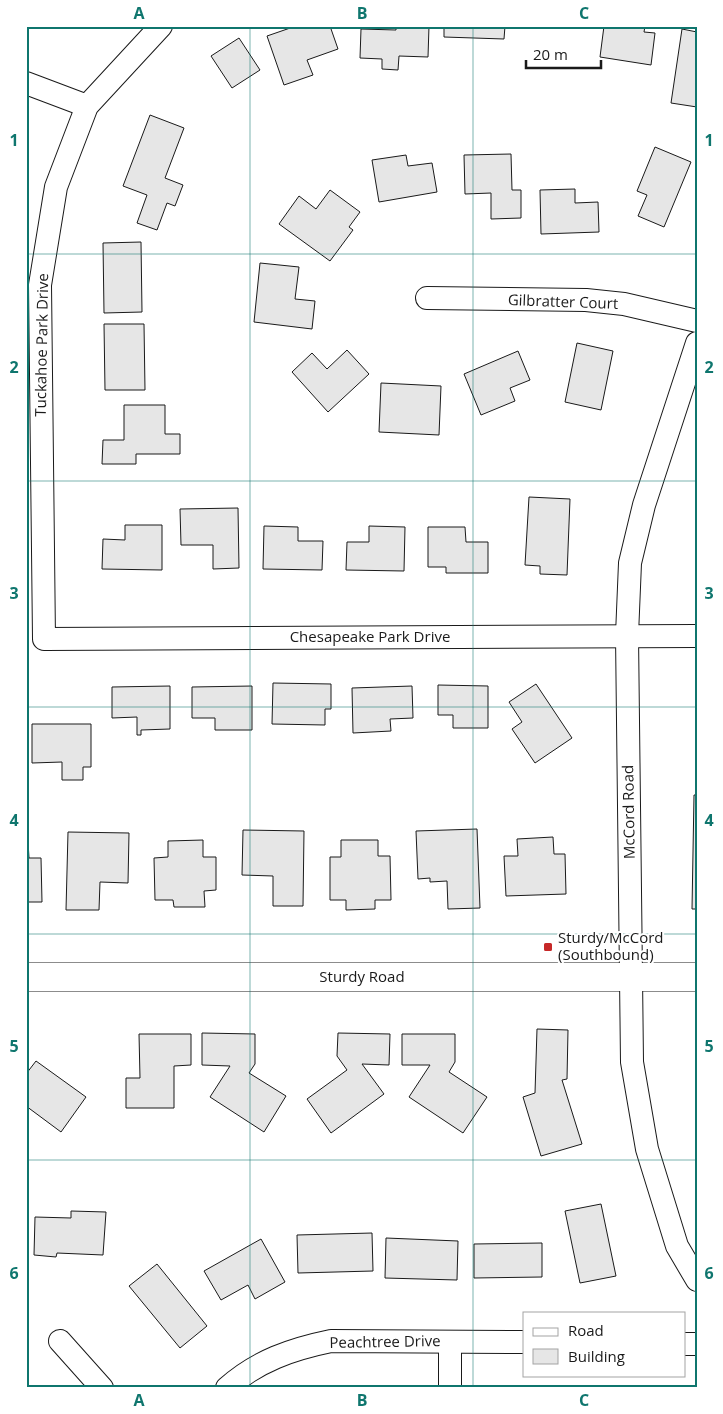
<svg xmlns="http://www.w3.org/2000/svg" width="723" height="1414" font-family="'Open Sans',sans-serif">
<rect width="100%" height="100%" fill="#fff"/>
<!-- building -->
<g fill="#e6e6e6" stroke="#1a1a1a">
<path d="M296 26H330L338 49 307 60 313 75 284 85 267 36Z"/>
<path d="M396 26H429L428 57 399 56 398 70 382 69V59L360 58 361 29 396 30Z"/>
<path d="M444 26H505L504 39 444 37Z"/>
<path d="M604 26H645L644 32 655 33 651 65 600 57Z"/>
<path d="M682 29 697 32V107L671 103Z"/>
<path d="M239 38 260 70 232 88 211 56Z"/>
<path d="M150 115 184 128 165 178 183 185 175 206 167 203 157 230 137 223 147 195 123 186Z"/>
<path d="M655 147 691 162 664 227 638 216 647 195 637 191Z"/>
<path d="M511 154 512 190H521V218L491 219V193L465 194 464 155Z"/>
<path d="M406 155 408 166 432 163 437 192 379 202 372 160Z"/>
<path d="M575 189V203L598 202 599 232 541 234 540 190Z"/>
<path d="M330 190 360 212 349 227 353 230 330 261 279 224 299 196 316 209Z"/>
<path d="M141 242 142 312 104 313 103 243Z"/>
<path d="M260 263 299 267 295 299 315 301 312 329 254 322Z"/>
<path d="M104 324H144L145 390H105Z"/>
<path d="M577 343 613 351 601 410 565 402Z"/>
<path d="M347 350 369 374 328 412 292 372 312 353 327 369Z"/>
<path d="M518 351 530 380 510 388 515 401 481 415 464 374Z"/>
<path d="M381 383 441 386 439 435 379 432Z"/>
<path d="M124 405H165V434H180V454H136V464H102L103 440H124Z"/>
<path d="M529 497 570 499 567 575 540 574V566L525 565Z"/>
<path d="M238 508 239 568 213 569V545H181L180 509Z"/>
<path d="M125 525H162V570L102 569 103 539 125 540Z"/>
<path d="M264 526 298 527V541H323L322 570 263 569Z"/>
<path d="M369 526 405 527 404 571 346 570 347 542H369Z"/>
<path d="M428 527H465L466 542H488V573H446V567H428Z"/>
<path d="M273 683 331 684V709H325V725L272 724Z"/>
<path d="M536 684 572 738 535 763 512 729 522 722 509 702Z"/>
<path d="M438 685 488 686V728H453V715H438Z"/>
<path d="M170 686V729L141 730V735H137V717L112 718V687Z"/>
<path d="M252 686V730H215V718H192V687Z"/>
<path d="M412 686 413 718 390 719 391 731 353 733 352 688Z"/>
<path d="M32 724H91V767H83V780H62V762L32 763Z"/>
<path d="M694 795H697V909H692Z"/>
<path d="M477 829 480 908 448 909 447 881 430 882V878L418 879 416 831Z"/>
<path d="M243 830 304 831 303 906H273V876L242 875Z"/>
<path d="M68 832 129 833 128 883 100 882 99 910H66Z"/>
<path d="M553 837 554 854H565L566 894 506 896 504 856H518L517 839Z"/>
<path d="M203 840V857H216V890L204 891 205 907H174L173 900H155L154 858 168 857V841Z"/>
<path d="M341 840H378V856H390L391 900H375V909L346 910V900H330V857H341Z"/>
<path d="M26 842H28L29 858H41L42 902H26Z"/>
<path d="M537 1029 568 1030 567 1079 562 1080 582 1144 541 1156 523 1097 535 1093Z"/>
<path d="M202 1033 255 1034V1064L249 1073 286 1096 264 1132 210 1097 230 1066 202 1065Z"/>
<path d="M338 1033 390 1034 389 1065 362 1064 384 1094 331 1133 307 1099 347 1070 337 1056Z"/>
<path d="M139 1034H191V1065L174 1066V1108H126V1078H140Z"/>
<path d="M402 1034H455V1062L449 1072 487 1097 463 1133 409 1097 430 1065H402Z"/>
<path d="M36 1061 86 1097 61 1132 26 1106V1074Z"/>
<path d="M601 1204 616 1276 580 1283 565 1211Z"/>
<path d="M71 1211 106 1212 103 1255 57 1253 56 1257 34 1255 35 1217 71 1218Z"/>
<path d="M372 1233 373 1271 298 1273 297 1235Z"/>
<path d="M386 1238 458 1241 457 1280 385 1278Z"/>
<path d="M261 1239 285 1282 255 1299 248 1285 221 1300 204 1271Z"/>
<path d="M542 1243V1277L474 1278V1244Z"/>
<path d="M157 1264 207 1326 180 1348 129 1286Z"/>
</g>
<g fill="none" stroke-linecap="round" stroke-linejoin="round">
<defs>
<g id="minor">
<path d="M161 26 87 106 56 187 40 285 44 639 697 636"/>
<path d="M26 83 87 106"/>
<path d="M427 298 586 300 624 304 697 321"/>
<path d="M697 343 644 505 630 563 627 635 632 1062 647 1149 677 1246 697 1280"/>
<path d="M60 1341 102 1388"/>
<path d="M450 1342V1388"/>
<path d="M684 1344H697"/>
<path d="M227 1388C257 1361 292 1349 331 1341L524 1342"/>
</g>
<path id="tertiary" d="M26 977H697"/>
</defs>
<!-- minor casing -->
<use href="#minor" stroke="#1a1a1a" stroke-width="24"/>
<!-- tertiary casing -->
<use href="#tertiary" stroke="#1a1a1a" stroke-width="29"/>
<!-- minor -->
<use href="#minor" stroke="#fff" stroke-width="22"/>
<!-- tertiary -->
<use href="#tertiary" stroke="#fff" stroke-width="28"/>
</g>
<!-- grid -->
<path fill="none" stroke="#0f766e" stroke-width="1" stroke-opacity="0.55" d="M250 26V1388M473 26V1388M26 254H697M26 481H697M26 707H697M26 934H697M26 1160H697"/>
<!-- markers -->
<rect fill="#c62828" stroke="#fff" stroke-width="2" x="543" y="942" width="10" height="10" rx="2.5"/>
<g text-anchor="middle" stroke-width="4" stroke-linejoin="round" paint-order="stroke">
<!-- street labels -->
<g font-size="15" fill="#1a1a1a" stroke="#fff">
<text transform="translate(563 302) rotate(2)" y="5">Gilbratter Court</text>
<text transform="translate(42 345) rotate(-89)" y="5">Tuckahoe Park Drive</text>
<text x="370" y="642">Chesapeake Park Drive</text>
<text transform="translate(629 812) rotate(-91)" y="5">McCord Road</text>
<text x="362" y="982">Sturdy Road</text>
<text transform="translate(385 1342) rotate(-1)" y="5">Peachtree Drive</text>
</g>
<!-- poi labels -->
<g font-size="15" fill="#1a1a1a" stroke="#fff" text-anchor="start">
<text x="558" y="943">Sturdy/McCord<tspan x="558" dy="17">(Southbound)</tspan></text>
</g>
</g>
<!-- border -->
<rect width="723" height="1414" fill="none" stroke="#ffffff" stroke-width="55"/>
<!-- legend -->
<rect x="523" y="1312" width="162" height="65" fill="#ffffff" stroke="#a3a3a3"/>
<rect x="533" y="1328" width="25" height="8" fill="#ffffff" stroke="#a3a3a3"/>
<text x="568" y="1336" font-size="15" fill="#1a1a1a">Road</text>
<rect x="533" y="1349" width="25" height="15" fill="#e6e6e6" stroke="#a3a3a3"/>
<text x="568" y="1362" font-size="15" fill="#1a1a1a">Building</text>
<!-- scale -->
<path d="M526 60v8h75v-8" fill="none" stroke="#1a1a1a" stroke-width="2.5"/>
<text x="533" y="60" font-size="15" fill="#1a1a1a" stroke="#ffffff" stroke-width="4" paint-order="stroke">20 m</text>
<rect x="28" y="28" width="668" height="1358" fill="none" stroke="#0f766e" stroke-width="2"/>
<g font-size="16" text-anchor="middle" font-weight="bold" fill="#0f766e">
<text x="139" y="19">A</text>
<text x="362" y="19">B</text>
<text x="584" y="19">C</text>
<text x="14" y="146">1</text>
<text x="709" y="146">1</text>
<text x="14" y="373">2</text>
<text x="709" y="373">2</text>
<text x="14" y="599">3</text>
<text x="709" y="599">3</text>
<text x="14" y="826">4</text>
<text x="709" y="826">4</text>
<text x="14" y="1052">5</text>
<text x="709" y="1052">5</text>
<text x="14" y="1279">6</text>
<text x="709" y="1279">6</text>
<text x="139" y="1406">A</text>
<text x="362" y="1406">B</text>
<text x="584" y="1406">C</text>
</g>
</svg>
